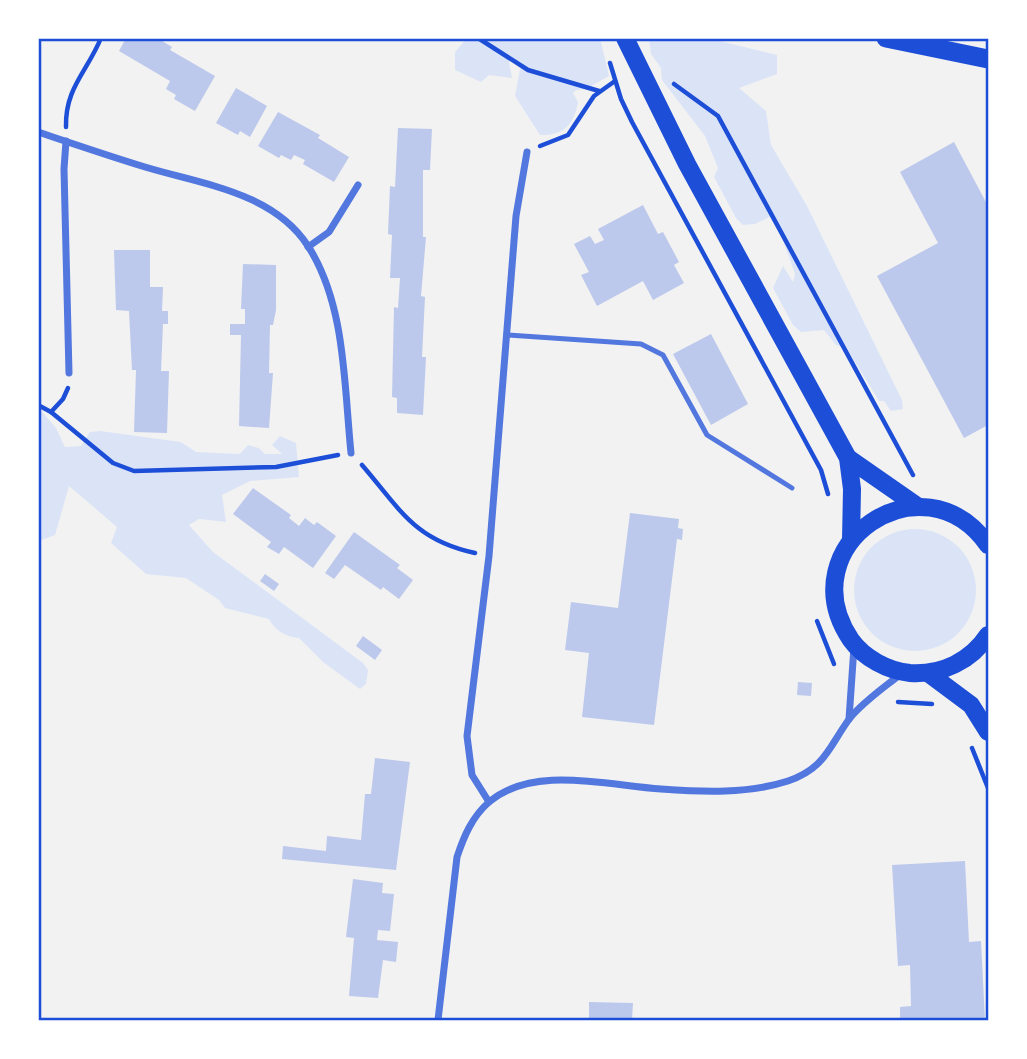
<svg xmlns="http://www.w3.org/2000/svg" width="1027" height="1059" font-family="'Exo 2',sans-serif">
<rect width="100%" height="100%" fill="#f2f2f2"/>
<!-- green -->
<g fill="#dbe4f7">
<path d="M600 38 609 76 586 89 576 90 573 93 578 102C574 124 564 136 540 135L515 96 520 69 524 66 521 62H509L512 78 489 75 481 82 455 70V52L466 39Z"/>
<path d="M649 39H711L777 55V74L739 88 766 111 771 145 807 206 902 400 903 409 891 411 884 401H879L847 349 836 345 824 330 801 332 793 325 773 288 783 266 793 282 795 274 774 215 755 224 743 225 736 218 714 177 718 168 705 136 662 80 661 68 651 54Z"/>
<path d="M38 407 56 428 65 447 81 446 90 432 100 431 181 442 196 452 240 454 248 445 259 448 265 454H282L272 445 280 436 296 443 299 477 250 481 222 495 226 522 199 519 189 525 213 552 363 663 368 670 366 684 360 689 323 662 299 638C287 637 275 631 269 619L225 608 219 600 186 578 146 574 111 543 117 527 69 486 55 535 39 541Z"/>
<circle cx="915" cy="590" r="61"/>
</g>
<!-- building -->
<g fill="#bdc9ec">
<path d="M126 38H157L172 47 170 50 215 76 195 111 174 99 176 95 166 89 170 81 119 51Z"/>
<path d="M236 88 267 106 250 137 240 131 238 135 216 123Z"/>
<path d="M278 112 320 135 318 138 349 157 334 182 303 164 305 160 294 155 291 160 281 155 279 158 258 146Z"/>
<path d="M398 128 432 129 430 170H423V237H426L421 296 425 297 422 357H426L423 415 397 413V398L392 397 394 307 398 308 400 278H390L392 235 388 234 390 186 395 187Z"/>
<path d="M954 142 988 206V425L964 438 877 276 938 243 900 172Z"/>
<path d="M643 205 658 234 663 232 679 262 674 265 684 283 653 300 643 281 597 306 581 275 589 272 574 244 590 236 595 244 604 240 598 229Z"/>
<path d="M114 250H150V287H163L162 311H168V324H163L161 371H169L167 433 134 432 136 370H132L129 311 116 310Z"/>
<path d="M243 264 276 265V310L273 325H270L269 373H273L269 428 239 426 241 335H230V324H245V309H241Z"/>
<path d="M711 334 748 404 711 425 673 354Z"/>
<path d="M253 488 291 515 289 518 299 526 305 518 314 525 317 522 336 536 313 568 284 547 279 554 267 547 271 542 233 514Z"/>
<path d="M630 513 679 519 678 528 683 529 682 540 677 539 654 725 582 717 589 653 565 650 571 602 618 608Z"/>
<path d="M354 532 400 565 397 568 413 580 399 599 383 587 381 590 345 565 334 579 325 573Z"/>
<path d="M265 574 279 584 274 591 260 581Z"/>
<path d="M363 636 382 650 375 660 356 646Z"/>
<path d="M798 682 812 683 811 696 797 695Z"/>
<path d="M375 758 410 762 396 870 282 859 283 846 326 851 327 836 361 840 365 794H371Z"/>
<path d="M965 861 969 942 981 941 985 1020H900V1007L911 1006 910 965 898 966 892 865Z"/>
<path d="M353 879 383 883 382 893 394 894 390 931 378 930 377 940 398 942 396 962 383 960 378 998 349 996 354 938 346 937Z"/>
<path d="M589 1002 633 1003 632 1020H589Z"/>
</g>
<g fill="none" stroke-linecap="round" stroke-linejoin="round">
<!-- path -->
<g stroke="#1d4ed8" stroke-width="4.5">
<path d="M478 38 528 70 599 91"/>
<path d="M610 63 621 99 632 122 821 470 828 494"/>
<path d="M674 84 718 116 913 475"/>
<path d="M66 127C65 88 87 72 101 38"/>
<path d="M540 146 568 135 594 96 615 81"/>
<path d="M38 405 51 412 63 399 68 388"/>
<path d="M51 412 113 463 134 471 276 467 338 455"/>
<path d="M362 465C400 509 414 540 475 553"/>
<path d="M817 621 834 664"/>
<path d="M898 702 932 704"/>
<path d="M972 748 988 788"/>
</g>
<!-- service -->
<path stroke="#5277de" stroke-width="5" d="M507 335 641 344 663 355 707 435 792 488"/>
<!-- minor -->
<g stroke="#5277de" stroke-width="7">
<path d="M38 132C74 144 109 156 145 167 201 184 273 192 308 246 346 305 344 386 351 453"/>
<path d="M66 141 64 169 69 373"/>
<path d="M308 247 329 232 358 185"/>
<path d="M849 719 854 647"/>
<path d="M489 802 472 775 467 736 489 556 516 216 527 152"/>
<path d="M438 1020 457 857C464 836 472 817 489 802 534 764 609 786 661 789 703 792 748 794 788 781 826 768 829 746 850 718 864 701 885 687 902 673"/>
</g>
<!-- primary -->
<g stroke="#1d4ed8" stroke-width="18">
<path d="M625 38 687 164 848 458 852 489 851 540"/>
<path d="M848 458 917 506"/>
<path d="M988 545C923 453 787 545 851 640 864 658 888 671 910 673 942 675 971 661 988 635"/>
<path d="M928 673 971 705 988 732"/>
</g>
<!-- trunk -->
<path stroke="#1d4ed8" stroke-width="19" d="M886 38 988 59"/>
</g>
<!-- border -->
<rect width="1027" height="1059" fill="none" stroke="#ffffff" stroke-width="80"/>
<rect x="40" y="40" width="947" height="979" fill="none" stroke="#1d4ed8" stroke-width="2.5"/>
</svg>
